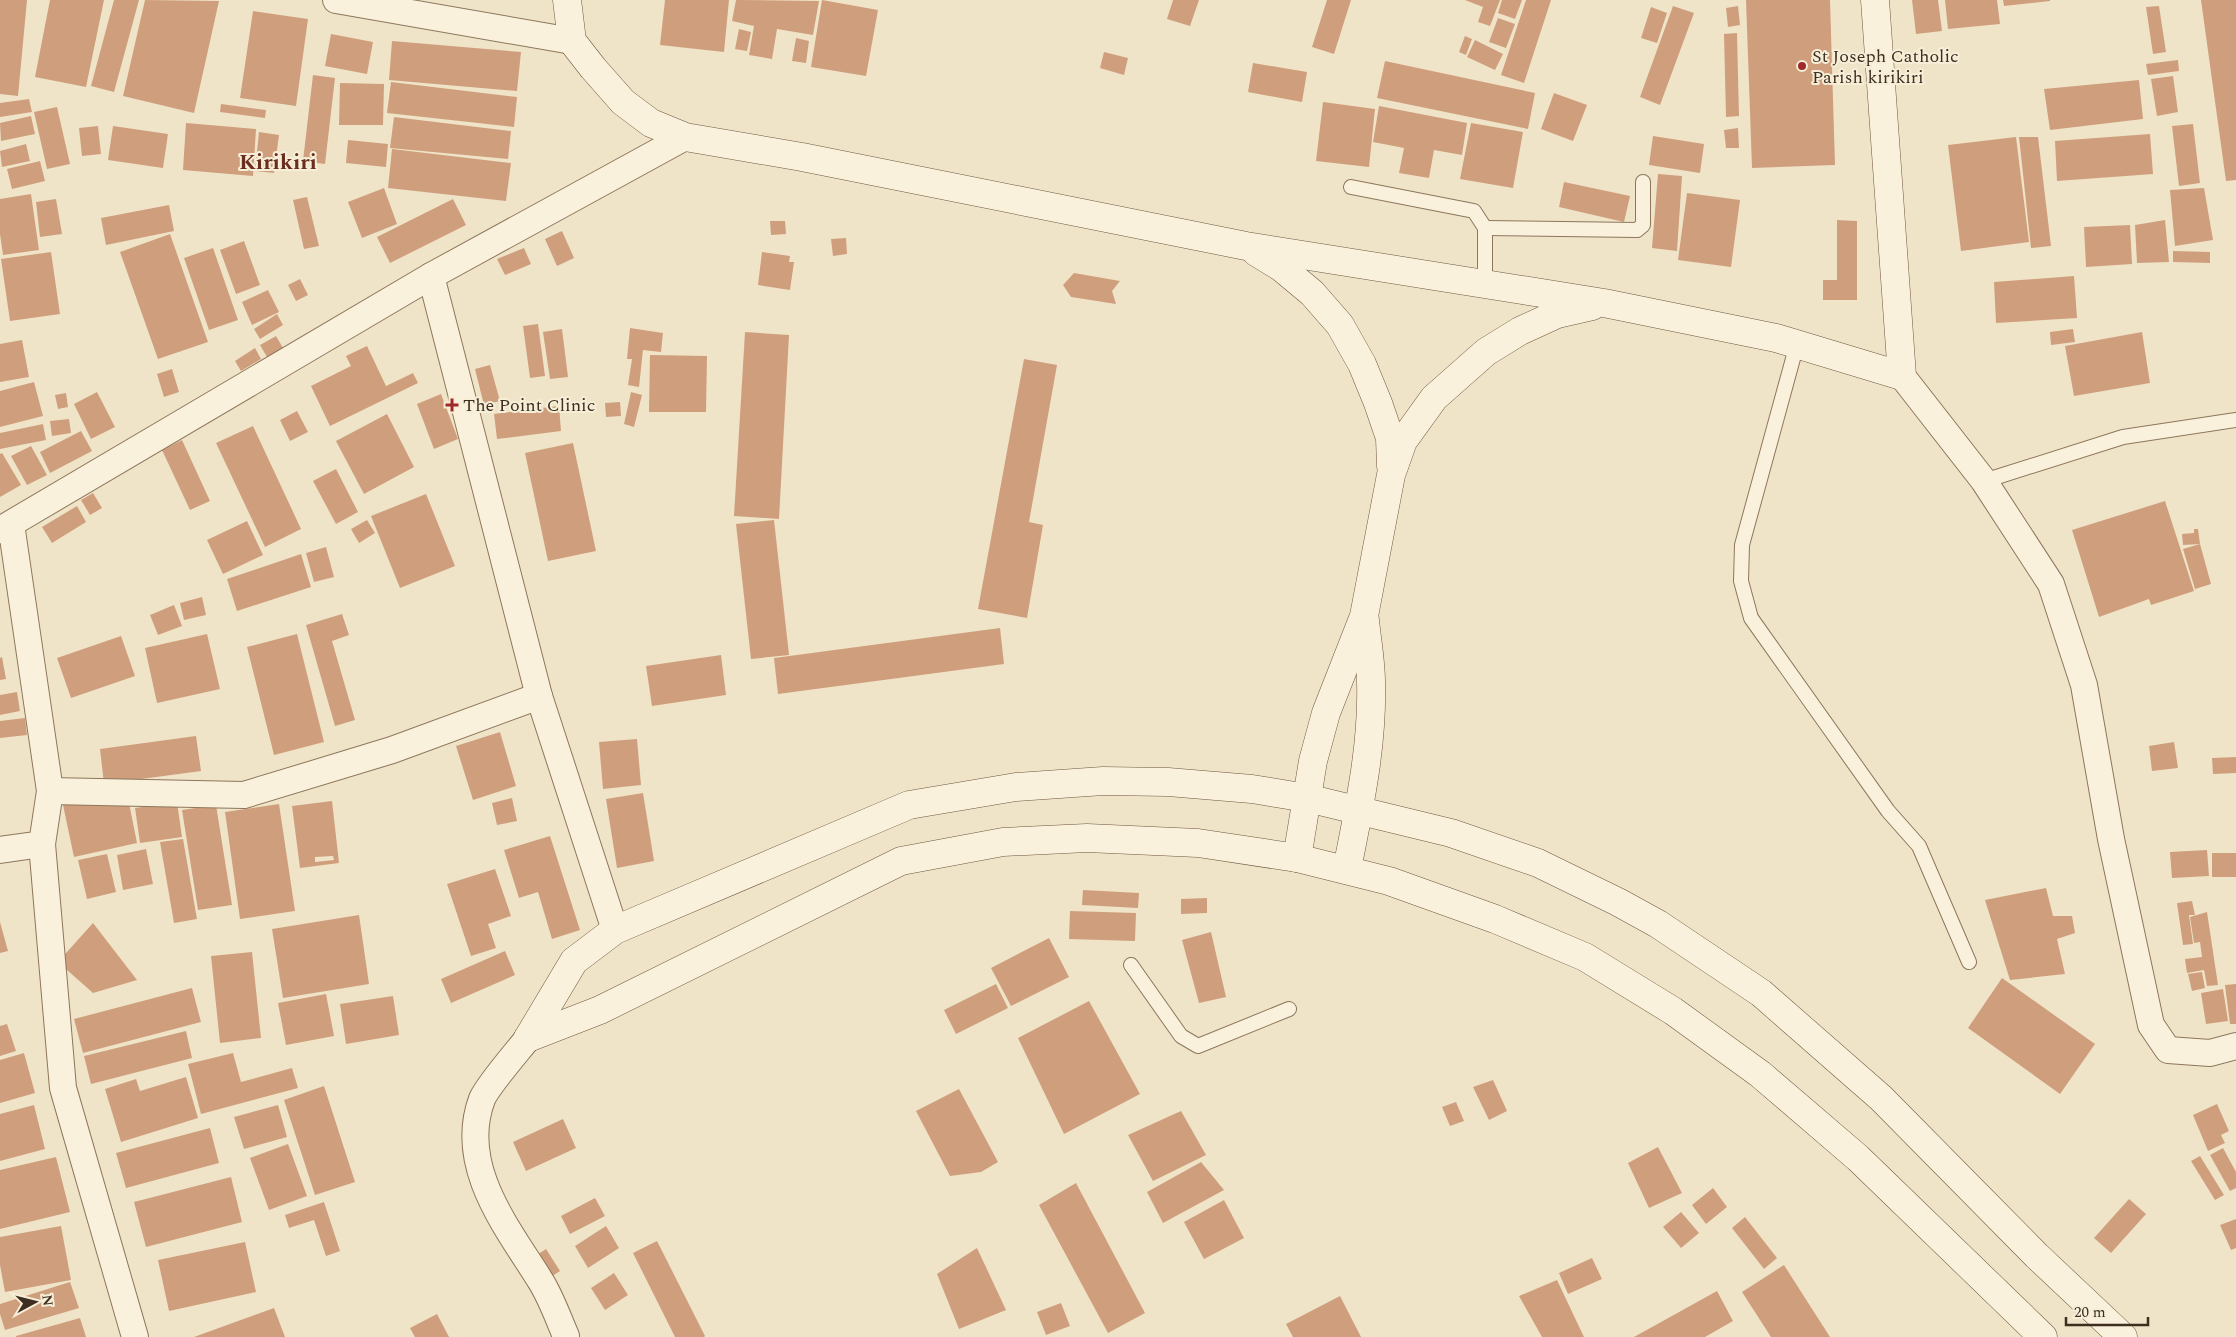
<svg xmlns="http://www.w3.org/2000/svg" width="2236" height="1337" font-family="Spectral,serif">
<rect width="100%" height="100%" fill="#f0e4c8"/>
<!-- building -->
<g fill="#cf9f7d" fill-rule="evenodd">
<path d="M0 0H27L18 96 0 94Z"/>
<path d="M50 0H104L86 87 35 77Z"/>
<path d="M114 0H139L114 92 91 86Z"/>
<path d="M145 0 219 1 194 113 123 96Z"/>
<path d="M665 0H729L724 52 660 45Z"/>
<path d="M736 0 819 1 813 35 777 29 772 59 749 55 754 26 732 21Z"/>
<path d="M822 0 878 10 866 76 811 67Z"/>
<path d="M1173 0H1199L1190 26 1167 19Z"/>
<path d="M1327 0H1351L1334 54 1312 47Z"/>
<path d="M1465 0H1500L1490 26 1478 22 1483 7Z"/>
<path d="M1502 0H1522L1515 19 1498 13Z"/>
<path d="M1526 0H1551L1524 83 1501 75Z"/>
<path d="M1746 0H1830L1835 165 1752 168Z"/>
<path d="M1912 0H1938L1942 31 1916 34Z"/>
<path d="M1945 0H1997L2000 24 1948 29Z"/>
<path d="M2003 0H2050V1L2004 6Z"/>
<path d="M2201 0H2236V180L2226 181Z"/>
<path d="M1673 6 1694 13 1660 105 1640 97Z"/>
<path d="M1738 6 1740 25 1728 27 1726 8Z"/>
<path d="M2159 6 2166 52 2153 54 2146 7Z"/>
<path d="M1651 7 1667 13 1657 43 1641 38Z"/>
<path d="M253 11 308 19 296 106 240 98Z"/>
<path d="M1498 18 1515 24 1506 48 1489 42Z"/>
<path d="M739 29 751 32 747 51 735 49Z"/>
<path d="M1737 33 1739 116 1726 117 1724 34Z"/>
<path d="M331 34 373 42 367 74 325 66Z"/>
<path d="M1465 36 1472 39 1466 55 1459 52Z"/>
<path d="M796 38 809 41 806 63 792 61Z"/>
<path d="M1475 40 1503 54 1495 70 1467 57Z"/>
<path d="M392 41 521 52 517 91 389 80Z"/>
<path d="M1104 52 1128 58 1124 75 1100 68Z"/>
<path d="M2178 60 2179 71 2148 75 2146 64Z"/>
<path d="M1385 61 1535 93 1528 129 1377 98Z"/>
<path d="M1253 63 1307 72 1302 102 1248 92Z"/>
<path d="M313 75 335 78 325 164 303 161Z"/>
<path d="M2173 76 2178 112 2157 116 2151 79Z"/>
<path d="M2139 80 2143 119 2050 130 2044 89Z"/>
<path d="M391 82 517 97 514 127 387 113Z"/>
<path d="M340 83 384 84 383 125H339Z"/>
<path d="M1554 93 1587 105 1573 141 1541 129Z"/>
<path d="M29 99 32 112 0 117V103Z"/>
<path d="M1323 102 1375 109 1369 167 1316 161Z"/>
<path d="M221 104 266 110 265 118 220 112Z"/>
<path d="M1379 106 1467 123 1462 155 1434 150 1429 178 1399 173 1404 148 1373 142Z"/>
<path d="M57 107 70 164 47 169 34 112Z"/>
<path d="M31 116 35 134 1 141 0 123Z"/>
<path d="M394 117 511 131 508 159 390 148Z"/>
<path d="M186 123 256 129 253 176 183 170Z"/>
<path d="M1471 123 1523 132 1513 188 1460 179Z"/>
<path d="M2193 124 2200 183 2179 186 2172 126Z"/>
<path d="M98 126 101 154 82 156 79 128Z"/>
<path d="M113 126 168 134 163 168 108 160Z"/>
<path d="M1738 128 1739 148H1726L1724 130Z"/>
<path d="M259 132 279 135 274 173 255 171Z"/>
<path d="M2150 134 2153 174 2057 181 2055 141Z"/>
<path d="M1653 136 1704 144 1700 173 1649 165Z"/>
<path d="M2016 137 2029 242 1961 251 1948 145Z"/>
<path d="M2019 137H2038L2051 246 2031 248Z"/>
<path d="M348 140 388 144 386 167 346 163Z"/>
<path d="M26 144 30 161 2 167 0 151Z"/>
<path d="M392 149 511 163 506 201 388 188Z"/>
<path d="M40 161 45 181 12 189 7 169Z"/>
<path d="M1658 174 1682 176 1677 251 1652 248Z"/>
<path d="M1564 182 1630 196 1624 222 1559 207Z"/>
<path d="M384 188 397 224 362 238 348 202Z"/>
<path d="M2204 188 2213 240 2175 246 2170 190Z"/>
<path d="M1687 193 1740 200 1731 267 1678 260Z"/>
<path d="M31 194 39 250 3 255 0 234V199Z"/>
<path d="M307 197 319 246 304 249 293 200Z"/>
<path d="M56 199 62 234 40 237 36 202Z"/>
<path d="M453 199 466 225 390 263 377 237Z"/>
<path d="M169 205 174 231 106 245 101 218Z"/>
<path d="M1837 220 1857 221V300H1823V280H1837Z"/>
<path d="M2165 220 2169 262 2137 263 2135 225Z"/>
<path d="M770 221H785L786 234 771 235Z"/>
<path d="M2130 225 2132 264 2086 267 2084 227Z"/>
<path d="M562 231 574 258 557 266 545 239Z"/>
<path d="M170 234 208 342 158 359 120 252Z"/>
<path d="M846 238 847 254 833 256 831 239Z"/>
<path d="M244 241 260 285 236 294 220 250Z"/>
<path d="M213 248 238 320 209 330 184 258Z"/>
<path d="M524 248 531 264 505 275 497 259Z"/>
<path d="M2173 251 2210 252V263L2173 262Z"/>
<path d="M51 252 60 314 10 321 1 259Z"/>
<path d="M762 252 790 256 789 262H794L790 290 758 285Z"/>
<path d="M1074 273 1120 281 1112 291 1116 304 1071 297 1063 285Z"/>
<path d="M2074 276 2077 318 1996 323 1994 282Z"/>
<path d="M300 279 308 295 296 301 288 285Z"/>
<path d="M268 290 279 312 252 325 242 302Z"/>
<path d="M277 314 283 325 260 339 254 329Z"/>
<path d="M538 324 545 376 530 378 523 326Z"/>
<path d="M630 328 663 333 661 352 643 350 639 387 628 385 632 359H627Z"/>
<path d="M562 329 568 377 550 379 543 332Z"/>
<path d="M2073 329 2075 342 2051 345 2050 332Z"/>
<path d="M745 332 789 335 779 519 734 516Z"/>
<path d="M2142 332 2150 383 2074 396 2065 346Z"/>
<path d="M276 336 283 348 267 357 260 345Z"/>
<path d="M22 340 29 377 0 382V344Z"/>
<path d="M367 346 386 386 413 373 418 383 330 426 311 386 351 366 346 356Z"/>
<path d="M255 348 261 359 241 371 235 361Z"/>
<path d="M650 355 707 356 706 412H649Z"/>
<path d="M1024 359 1057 365 1029 522 1043 525 1027 618 978 609Z"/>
<path d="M490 365 500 401 484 405 475 369Z"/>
<path d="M172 369 179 392 164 397 157 374Z"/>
<path d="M34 382 43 416 0 427V391Z"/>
<path d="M97 392 115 427 91 439 74 404Z"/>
<path d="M631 392 642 395 634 427 624 424Z"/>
<path d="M66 393 68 407 58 409 55 395Z"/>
<path d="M441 394 458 439 434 449 417 404Z"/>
<path d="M620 402 621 416 606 417 605 403Z"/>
<path d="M559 406 561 431 497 439 494 414Z"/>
<path d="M297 411 308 432 290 441 280 420Z"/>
<path d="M387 414 414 467 364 494 336 441Z"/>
<path d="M69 419 71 433 52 436 50 421Z"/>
<path d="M43 424 46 440 0 449V433Z"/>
<path d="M253 426 301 529 265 547 216 443Z"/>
<path d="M81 431 92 451 50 473 40 452Z"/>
<path d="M182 440 210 501 190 510 162 450Z"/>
<path d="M573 443 596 551 548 561 525 453Z"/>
<path d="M31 446 47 475 27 485 11 456Z"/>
<path d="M2 453 21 485 0 497V454Z"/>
<path d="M336 469 358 512 336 524 313 481Z"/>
<path d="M93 493 102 508 90 515 81 500Z"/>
<path d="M426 494 455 566 400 588 371 516Z"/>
<path d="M2165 501 2194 591 2151 605 2149 599 2099 617 2072 530Z"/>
<path d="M77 506 86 522 52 543 42 527Z"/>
<path d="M367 520 375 533 359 543 351 529Z"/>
<path d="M774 520 789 655 751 659 736 524Z"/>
<path d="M247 521 263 555 223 574 207 540Z"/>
<path d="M2194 529H2198L2200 544 2183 545 2182 534 2194 533Z"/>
<path d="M2200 544 2211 584 2195 589 2183 549Z"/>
<path d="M326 547 334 577 314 582 306 553Z"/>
<path d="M301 554 311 587 237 611 227 579Z"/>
<path d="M202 597 206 615 184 620 180 603Z"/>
<path d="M174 605 182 626 158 635 150 615Z"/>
<path d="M342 614 349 635 332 641 355 720 335 726 306 625Z"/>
<path d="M1000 628 1004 664 778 694 774 658Z"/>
<path d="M207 634 220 689 157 703 145 648Z"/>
<path d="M297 634 324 742 274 755 247 647Z"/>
<path d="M121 636 135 676 71 698 57 658Z"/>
<path d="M721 655 726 695 652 706 646 666Z"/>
<path d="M2 657 6 679 0 680V658Z"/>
<path d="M17 692 20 711 0 715V695Z"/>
<path d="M25 718 27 735 0 738V721Z"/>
<path d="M500 732 516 786 473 800 456 746Z"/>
<path d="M196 736 201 771 104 784 100 749Z"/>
<path d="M637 739 641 785 603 789 599 742Z"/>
<path d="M2174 742 2178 768 2152 771 2149 746Z"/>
<path d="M2236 757V773L2213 774 2212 758Z"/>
<path d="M643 793 654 861 617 868 606 799Z"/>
<path d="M107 796 128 798 137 843 74 857 63 805Z"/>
<path d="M512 798 517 821 497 825 492 803Z"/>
<path d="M332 801 339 863 300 868 292 806ZM333 856 334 860 315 862V857Z"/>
<path d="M177 802 182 837 140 843 135 808Z"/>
<path d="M279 804 295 911 240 919 225 812Z"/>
<path d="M216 805 232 905 198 910 182 810Z"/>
<path d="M550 836 580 930 552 939 538 892 519 898 504 850Z"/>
<path d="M183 839 197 919 174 923 160 842Z"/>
<path d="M146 849 153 884 123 890 117 855Z"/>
<path d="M2207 850 2209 876 2172 878 2170 852Z"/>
<rect x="2212" y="853" width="24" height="24"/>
<path d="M107 854 116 892 87 899 78 860Z"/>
<path d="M495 869 511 916 488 924 496 948 471 956 447 884Z"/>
<path d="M2046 888 2053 916H2072L2075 933 2057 939 2065 974 2010 980 1985 900Z"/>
<path d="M1083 890 1139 893 1138 908 1082 905Z"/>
<path d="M1207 898V913L1181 914V899Z"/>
<path d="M2192 901 2195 915H2189L2193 944 2183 945 2177 903Z"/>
<path d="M1070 911 1136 913 1135 941 1069 939Z"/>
<path d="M2207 912 2218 985 2207 986 2204 970 2187 973 2185 959 2202 957 2200 942 2194 943 2190 917Z"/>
<path d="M359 915 369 984 283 998 272 929Z"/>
<path d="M0 922 8 951 0 953Z"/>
<path d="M93 923 137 980 93 993 58 962Z"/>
<path d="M1211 932 1226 997 1199 1003 1182 940Z"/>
<path d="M1049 938 1069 977 1011 1006 991 968Z"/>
<path d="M505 951 515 975 451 1003 441 979Z"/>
<path d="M252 952 261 1038 220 1043 211 956Z"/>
<path d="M2202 972 2205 988 2192 991 2188 974Z"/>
<path d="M2002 978 2095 1044 2060 1094 1968 1028Z"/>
<path d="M996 984 1008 1008 956 1034 944 1010Z"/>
<path d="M2236 984V1024H2230L2225 985Z"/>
<path d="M192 988 201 1022 83 1053 74 1019Z"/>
<path d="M2223 989 2228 1021 2206 1024 2201 993Z"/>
<path d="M326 994 334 1036 286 1045 278 1003Z"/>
<path d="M393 996 399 1035 346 1044 340 1004Z"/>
<path d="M1089 1001 1140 1094 1064 1134 1018 1038Z"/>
<path d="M7 1024 16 1051 0 1056V1026Z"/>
<path d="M186 1031 192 1058 91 1084 84 1056Z"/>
<path d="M24 1053 35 1093 0 1103V1060Z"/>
<path d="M233 1053 241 1082 292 1068 298 1088 201 1114 188 1064Z"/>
<path d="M186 1077 198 1118 121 1142 105 1089 136 1079 140 1091Z"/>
<path d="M1493 1080 1507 1111 1489 1120 1473 1087Z"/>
<path d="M324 1086 355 1182 315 1195 284 1100Z"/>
<path d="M959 1089 998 1162 981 1172 950 1176 916 1111Z"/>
<path d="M1456 1102 1464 1121 1450 1126 1442 1107Z"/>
<path d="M2217 1104 2229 1131 2221 1135 2225 1143 2208 1151 2193 1115Z"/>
<path d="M34 1105 45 1149 0 1161V1114Z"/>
<path d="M278 1105 287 1137 244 1149 234 1117Z"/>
<path d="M1181 1111 1206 1155 1153 1181 1128 1135Z"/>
<path d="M563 1119 576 1148 526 1171 513 1142Z"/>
<path d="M210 1128 219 1163 126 1188 116 1153Z"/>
<path d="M288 1144 307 1196 269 1210 250 1158Z"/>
<path d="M1658 1147 1682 1193 1649 1208 1628 1163Z"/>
<path d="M2223 1148 2236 1172V1188L2230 1191 2210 1155Z"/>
<path d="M2200 1156 2224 1195 2215 1200 2191 1161Z"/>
<path d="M56 1157 70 1212 0 1229V1170Z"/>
<path d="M1201 1162 1224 1190 1163 1223 1147 1192Z"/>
<path d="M231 1177 242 1222 146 1247 134 1202Z"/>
<path d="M1076 1183 1145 1313 1108 1333 1039 1205Z"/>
<path d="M1713 1188 1727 1207 1706 1224 1692 1205Z"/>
<path d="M595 1198 605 1216 570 1234 561 1216Z"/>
<path d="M2129 1199 2146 1214 2111 1253 2094 1238Z"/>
<path d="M1224 1200 1244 1238 1204 1259 1184 1222Z"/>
<path d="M324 1202 340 1251 326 1256 314 1220 289 1228 285 1215Z"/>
<path d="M1681 1212 1699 1233 1681 1248 1663 1227Z"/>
<path d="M1745 1217 1777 1258 1764 1269 1732 1228Z"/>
<path d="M2236 1219V1248L2231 1250 2220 1225Z"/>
<path d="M61 1226 71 1280 5 1292 0 1265V1237Z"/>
<path d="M606 1226 619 1248 588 1268 575 1246Z"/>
<path d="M657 1241 705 1336 704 1337H675L633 1253Z"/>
<path d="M245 1242 256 1292 169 1311 158 1260Z"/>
<path d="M977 1248 1006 1310 959 1329 937 1274Z"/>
<path d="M546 1249 560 1271 543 1282 529 1260Z"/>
<path d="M1592 1258 1602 1279 1568 1294 1559 1273Z"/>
<path d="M1784 1265 1830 1337H1771L1742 1292Z"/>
<path d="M614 1273 628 1295 605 1310 591 1288Z"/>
<path d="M1557 1280 1584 1337H1542L1519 1296Z"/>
<path d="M70 1282 79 1308 5 1330 0 1314V1304Z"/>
<path d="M1717 1291 1733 1321 1705 1337H1634Z"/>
<path d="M1340 1296 1361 1337H1293L1286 1324Z"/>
<path d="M1061 1303 1070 1326 1046 1335 1037 1312Z"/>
<path d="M274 1308 285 1337H194Z"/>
<path d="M437 1314 449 1337H415L410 1328Z"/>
<path d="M80 1318 86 1337H16V1336Z"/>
</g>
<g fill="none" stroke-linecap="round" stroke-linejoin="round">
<defs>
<g id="service">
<path d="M1351 187 1474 211 1485 228V285"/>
<path d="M1485 228 1637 230 1643 225V182"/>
<path d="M1797 344 1742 545 1741 581 1751 618 1888 811 1919 846 1969 962"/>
<path d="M1984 481 2123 437 2236 420"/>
<path d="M1131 965 1181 1036 1198 1046 1289 1009"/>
</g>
<g id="minor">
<path d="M336 0 572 41"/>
<path d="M431 276 539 696 615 930"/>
<path d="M1902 376 1984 481 2051 584 2084 685 2111 839 2151 1025 2168 1050 2210 1053 2236 1046"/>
<path d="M0 530 431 276 685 137"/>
<path d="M50 791 244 795 392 750 539 696"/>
<path d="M42 844 63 1088 135 1337"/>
<path d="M0 850 42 844 50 791 11 524"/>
<path d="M528 1038C517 1052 488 1085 482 1099 457 1166 507 1227 540 1280 551 1297 558 1318 566 1336"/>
</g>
<g id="secondary">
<path d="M567 0 572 41 593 68 623 102 651 123 685 137 802 157 1246 246 1604 303 1776 338 1902 376 1875 0"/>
<path d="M1256 252 1282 268 1312 293 1340 325 1362 364 1378 403 1390 438 1391 466"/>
<path d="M1297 858 1313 761 1326 713 1364 616 1391 475 1403 441 1434 398 1486 352 1520 331 1557 314 1592 306"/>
<path d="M1347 869C1359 808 1373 745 1371 682 1371 662 1367 641 1365 620"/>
<path d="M528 1038 574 961 615 930 909 805 1016 787 1103 781 1168 782 1252 789 1307 798 1451 833 1538 863 1618 902 1658 924 1761 993 1881 1098 2037 1256 2123 1337"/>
<path d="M528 1038 600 1010 901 861 1003 842 1087 838 1198 843 1297 858 1389 881 1495 919 1585 957 1673 1011 1760 1074 1858 1158 2043 1337"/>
</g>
</defs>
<!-- service casing -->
<use href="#service" stroke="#8d765c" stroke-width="16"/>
<!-- minor casing -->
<use href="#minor" stroke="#8d765c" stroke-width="28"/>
<!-- secondary casing -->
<use href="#secondary" stroke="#6f573f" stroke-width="29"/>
<!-- service -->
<use href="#service" stroke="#faf1dc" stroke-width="14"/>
<!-- minor -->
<use href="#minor" stroke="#faf1dc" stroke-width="26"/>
<!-- secondary -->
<use href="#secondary" stroke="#faf1dc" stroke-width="28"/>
</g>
<!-- markers -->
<g fill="#9e2a2b" stroke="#f7eed8" stroke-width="2">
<circle cx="1802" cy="66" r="5"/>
<path d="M449.5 397.5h5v5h5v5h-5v5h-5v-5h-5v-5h5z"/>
</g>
<g text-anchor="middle" stroke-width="4" stroke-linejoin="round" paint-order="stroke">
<!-- poi labels -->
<g font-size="18" fill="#3d2e20" stroke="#f7eed8" text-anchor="start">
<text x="1812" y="62">St Joseph Catholic<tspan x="1812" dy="21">Parish kirikiri</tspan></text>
<text x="463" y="411">The Point Clinic</text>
</g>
<!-- district labels -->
<g font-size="22" font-weight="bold" fill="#6b2e1e" stroke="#f7eed8">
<text x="278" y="169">Kirikiri</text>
</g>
</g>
<!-- north arrow -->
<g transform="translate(35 1302) rotate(83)" stroke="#f7eed8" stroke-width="4" paint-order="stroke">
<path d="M0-4L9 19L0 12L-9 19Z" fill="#3d2e20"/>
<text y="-8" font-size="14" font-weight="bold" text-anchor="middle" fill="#3d2e20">N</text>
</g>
<!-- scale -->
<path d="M2066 1317v8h82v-8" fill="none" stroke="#3d2e20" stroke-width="2.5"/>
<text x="2074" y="1317" font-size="15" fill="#3d2e20" stroke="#f7eed8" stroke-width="4" paint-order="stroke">20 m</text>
</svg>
